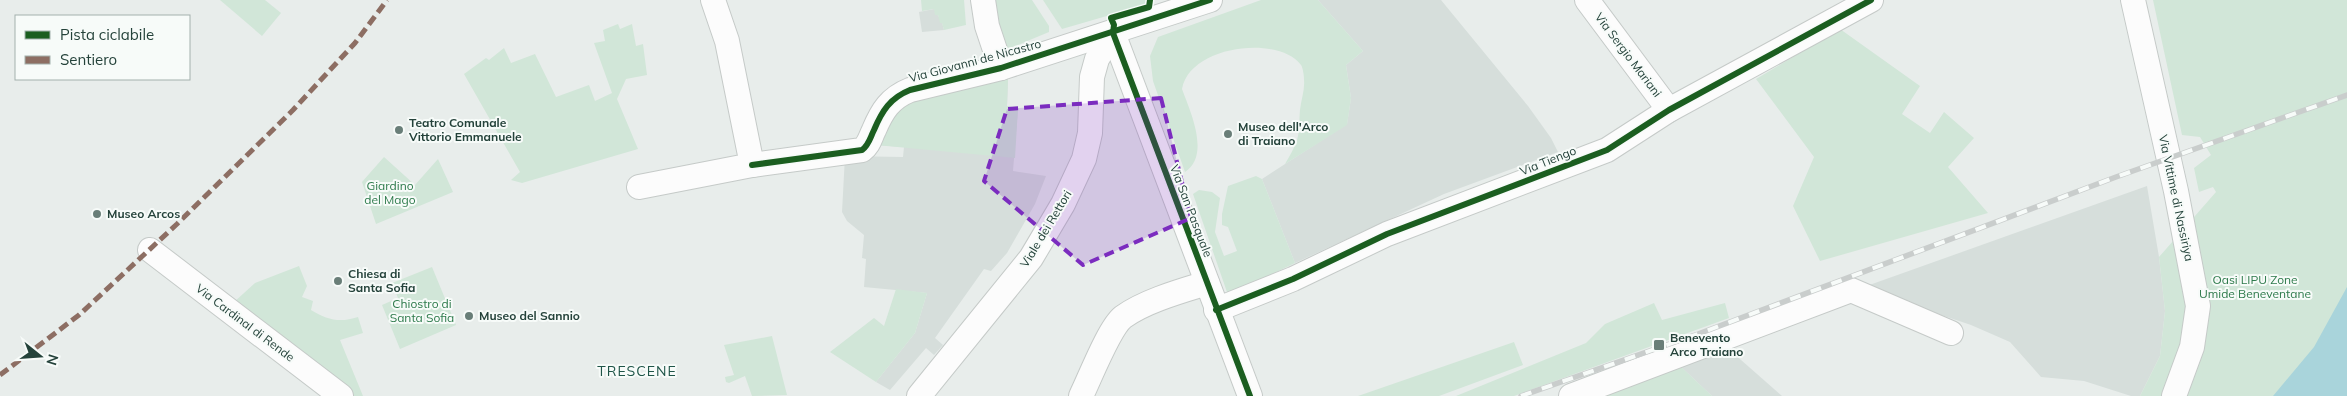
<svg xmlns="http://www.w3.org/2000/svg" width="2347" height="396" font-family="Mulish,sans-serif">
<rect width="100%" height="100%" fill="#e8edeb"/>
<!-- built -->
<g fill="#d6dedb">
<path d="M1318 0H1441L1528 106 1551 138 1558 152 1444 194 1295 263 1262 179 1347 124 1351 98 1346 65 1363 51Z"/>
<path d="M934 9 942 22 944 30 922 32 919 12Z"/>
<path d="M1008 79 1007 106 1018 108 1013 171 1046 176 1035 204 1007 253 991 271 984 269 935 338 943 345 934 355 926 348 890 390 876 382 915 333 927 293 864 287 866 259 862 258 864 235 847 221 842 212 845 156 903 157 904 147 876 145Z"/>
<path d="M2147 186 2159 257 2165 311 2160 356 2140 396H2131L2084 381 2041 377 2010 342 1971 325 1861 288Z"/>
<path d="M1724 345 1782 396H1712L1677 363Z"/>
</g>
<!-- green -->
<g fill="#d1e6d8">
<path d="M220 0H265L281 13 262 36Z"/>
<path d="M921 0H964L966 25 944 30 942 23H940L938 15H935L934 9 922 11Z"/>
<path d="M990 0H1032L1049 26V32L1008 49 993 12Z"/>
<path d="M1043 0H1149L1148 4 1062 29Z"/>
<path d="M1261 0H1318L1363 51 1346 65 1351 98 1347 125 1285 164C1289 157 1294 149 1297 140 1300 131 1299 120 1300 110 1301 100 1305 90 1304 80 1304 76 1303 68 1301 65 1279 35 1190 45 1182 89 1190 111 1211 155 1185 172L1153 81 1150 56 1158 37Z"/>
<path d="M2153 0H2347V396H2140L2160 356 2165 311 2159 257 2216 192 2213 187 2199 192 2194 168 2211 155 2200 137 2182 135Z"/>
<path d="M618 24 620 29 632 24 636 46 643 44 647 75 626 79 617 99 638 149 522 183 511 180 520 172 464 74 486 58 489 60 504 48 511 63 535 54 556 97 589 85 595 101 612 93 594 43 605 41 603 30Z"/>
<path d="M1840 29 1920 86 1902 114 1930 133 1944 112 1974 138 1948 167 1988 213 1820 261 1793 206 1814 157 1756 79Z"/>
<path d="M1008 79 1007 106 1018 108 1015 158 876 145 895 106 951 88Z"/>
<path d="M384 157 415 185 438 159 453 192 376 224 362 182Z"/>
<path d="M1256 176 1262 179 1295 263 1228 295 1193 194 1199 190 1212 192 1220 198 1215 232 1224 256 1237 251 1228 227 1222 225V214L1228 186Z"/>
<path d="M299 266 307 286 302 297 313 301 311 310C327 320 340 323 358 317L363 333 340 340 363 396H352L233 303 255 283Z"/>
<path d="M432 267 456 325 400 349 382 305 398 298 392 283Z"/>
<path d="M896 289 927 293 915 333 876 382 830 352 874 318 884 326Z"/>
<path d="M1654 303 1662 320 1725 303 1729 318 1514 396H1456L1586 343 1605 324Z"/>
<path d="M772 336 787 395 752 396 745 376 729 383 726 382 725 377 734 375 724 345Z"/>
<path d="M1514 342 1523 365 1439 396H1358Z"/>
<path d="M1677 363 1712 396H1604Z"/>
</g>
<!-- water -->
<path fill="#a9d4db" d="M2347 287V396H2273L2314 347Z"/>
<g fill="none" stroke-linecap="round" stroke-linejoin="round">
<defs>
<g id="minor">
<path d="M983 0 987 26 1001 68"/>
<path d="M1587 0 1669 110"/>
<path d="M2133 0 2176 191 2198 306 2192 347 2174 396"/>
<path d="M1113 33 1250 396"/>
<path d="M752 165 862 150C869 145 870 138 874 130 882 111 890 98 910 90L1001 68 1210 0"/>
<path d="M639 187 752 165 727 41 713 0"/>
<path d="M150 250 341 396"/>
<path d="M1216 310 1293 279 1387 234 1607 150 1669 110 1871 0"/>
<path d="M919 396 1031 258 1063 204 1084 159 1090 133 1092 77 1097 59 1113 33"/>
<path d="M1081 396C1090 378 1109 328 1123 317 1145 301 1181 291 1207 283"/>
<path d="M1571 396 1851 290 1951 333"/>
</g>
</defs>
<!-- minor casing -->
<use href="#minor" stroke="#c5cac8" stroke-width="26"/>
<!-- minor -->
<use href="#minor" stroke="#fcfcfc" stroke-width="24"/>
<defs>
<path id="rail" d="M1521 396 1698 334 2116 177 2347 95"/>
</defs>
<!-- rail casing -->
<use href="#rail" stroke="#c9cdcc" stroke-width="5.5"/>
<!-- rail -->
<use href="#rail" stroke="#f7fbf9" stroke-width="4" stroke-dasharray="11" stroke-linecap="butt"/>
<!-- quiet -->
<path stroke="#8d6e63" stroke-width="5" stroke-dasharray="10 5" stroke-linecap="butt" d="M0 375 79 315 177 224 293 110 355 43 387 0"/>
<defs>
<g id="cycleway">
<path d="M1150 0 1149 7 1111 18 1114 25 1113 33 1250 396"/>
<path d="M752 165 862 150C869 145 870 138 874 130 882 111 890 98 910 90L1001 68 1210 0"/>
<path d="M1216 310 1293 279 1387 234 1607 150 1669 110 1871 0"/>
</g>
</defs>
<!-- cycleway casing -->
<use href="#cycleway" stroke="#f7fbf9" stroke-width="9"/>
<!-- cycleway -->
<use href="#cycleway" stroke="#1b5e20" stroke-width="6"/>
</g>
<!-- marked area -->
<path fill="#7b2cbf" fill-opacity="0.2" stroke="#7b2cbf" stroke-width="4" stroke-dasharray="10 6" stroke-linejoin="round" d="M1161 98 1191 218 1083 265 984 181 1007 109Z"/>
<!-- markers -->
<g fill="#697e78" stroke="#f7fbf9" stroke-width="2">
<circle cx="399" cy="130" r="5"/>
<circle cx="1228" cy="134" r="5"/>
<circle cx="97" cy="214" r="5"/>
<circle cx="338" cy="281" r="5"/>
<circle cx="469" cy="316" r="5"/>
<rect x="1653" y="339" width="12" height="12" rx="2.5"/>
</g>
<g text-anchor="middle" stroke-width="4" stroke-linejoin="round" paint-order="stroke">
<!-- street labels -->
<g font-size="12" fill="#24423a" stroke="#f7fbf9">
<text transform="translate(1628 55) rotate(53)" y="4">Via Sergio Mariani</text>
<text transform="translate(975 61) rotate(-15)" y="4">Via Giovanni de Nicastro</text>
<text transform="translate(1548 161) rotate(-22)" y="4">Via Tiengo</text>
<text transform="translate(2176 198) rotate(78)" y="4">Via Vittime di Nassiriya</text>
<text transform="translate(1191 211) rotate(69)" y="4">Via San Pasquale</text>
<text transform="translate(1046 229) rotate(-59)" y="4">Viale dei Rettori</text>
<text transform="translate(245 323) rotate(37)" y="4">Via Cardinal di Rende</text>
</g>
<!-- poi labels -->
<g font-size="12" font-weight="bold" fill="#24423a" stroke="#f7fbf9" text-anchor="start">
<text x="409" y="127">Teatro Comunale<tspan x="409" dy="14">Vittorio Emmanuele</tspan></text>
<text x="1238" y="131">Museo dell'Arco<tspan x="1238" dy="14">di Traiano</tspan></text>
<text x="107" y="218">Museo Arcos</text>
<text x="348" y="278">Chiesa di<tspan x="348" dy="14">Santa Sofia</tspan></text>
<text x="479" y="320">Museo del Sannio</text>
<text x="1670" y="342">Benevento<tspan x="1670" dy="14">Arco Traiano</tspan></text>
</g>
<!-- park labels -->
<g font-size="12" fill="#2d7a4b" stroke="#f7fbf9">
<text x="390" y="190">Giardino<tspan x="390" dy="14">del Mago</tspan></text>
<text x="2255" y="284">Oasi LIPU Zone<tspan x="2255" dy="14">Umide Beneventane</tspan></text>
<text x="422" y="308">Chiostro di<tspan x="422" dy="14">Santa Sofia</tspan></text>
</g>
<!-- neighbourhood labels -->
<g font-size="14" letter-spacing="1" fill="#1f5548" stroke="#f7fbf9">
<text x="637" y="376">TRESCENE</text>
</g>
</g>
<!-- legend -->
<rect x="15" y="15" width="175" height="65" fill="#f7fbf9" stroke="#a3b1ad"/>
<rect x="25" y="31" width="25" height="8" fill="#1b5e20" stroke="#a3b1ad"/>
<text x="60" y="40" font-size="15" fill="#24423a">Pista ciclabile</text>
<rect x="25" y="56" width="25" height="8" fill="#8d6e63" stroke="#a3b1ad"/>
<text x="60" y="65" font-size="15" fill="#24423a">Sentiero</text>
<!-- north arrow -->
<g transform="translate(40 356) rotate(107)" stroke="#f7fbf9" stroke-width="4" paint-order="stroke">
<path d="M0-4L9 19L0 12L-9 19Z" fill="#24423a"/>
<text y="-8" font-size="14" font-weight="bold" text-anchor="middle" fill="#24423a">N</text>
</g>
</svg>
